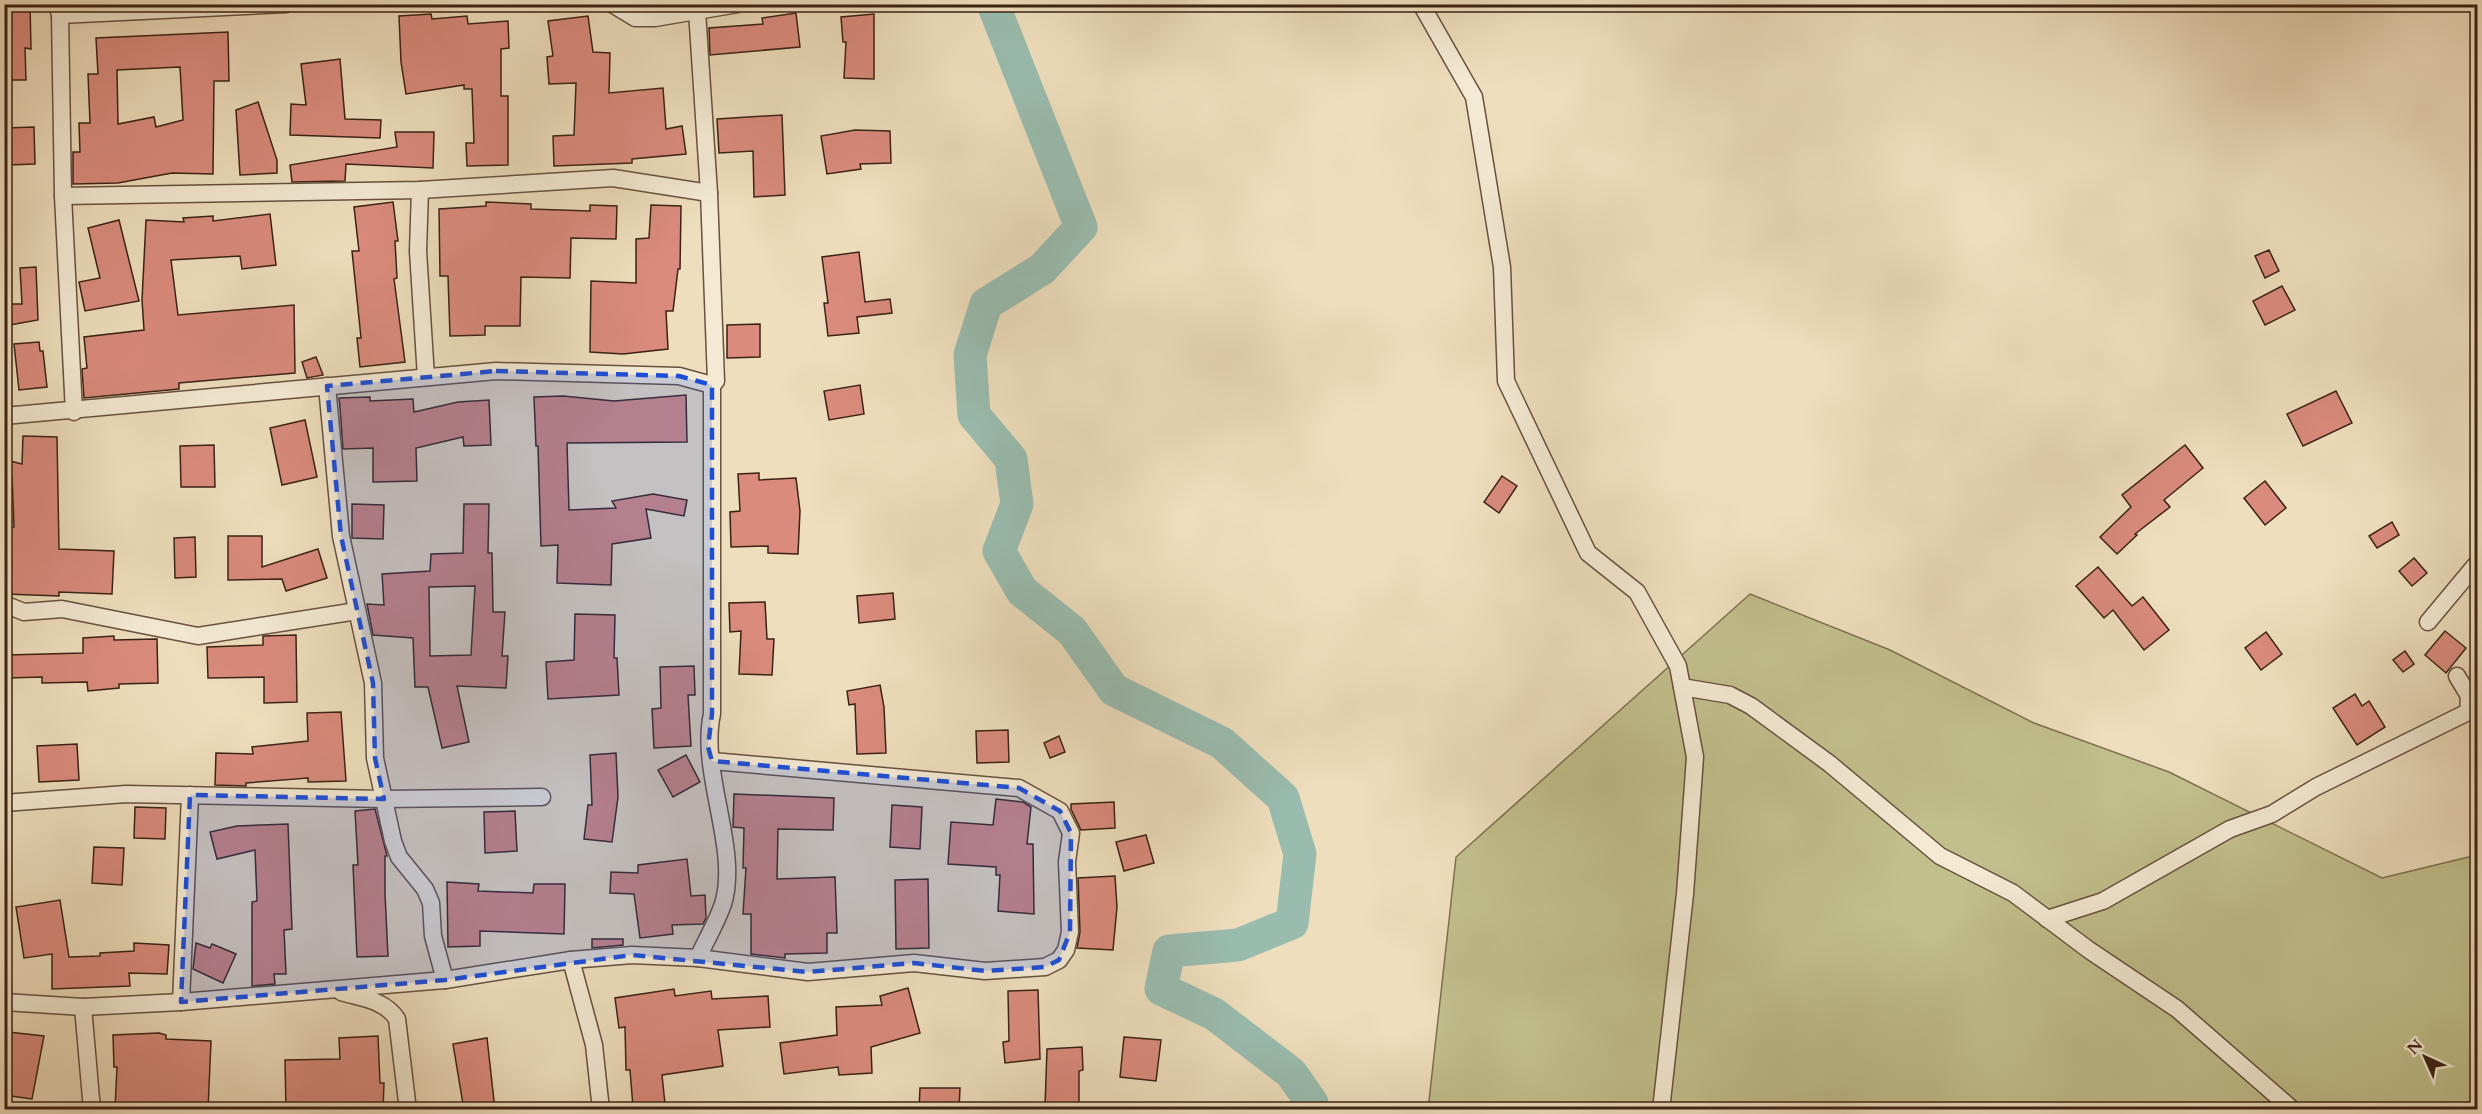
<svg xmlns="http://www.w3.org/2000/svg" width="2482" height="1114" font-family="Cardo,serif">
<rect width="100%" height="100%" fill="#eedebd"/>
<filter id="stains"><feTurbulence type="fractalNoise" baseFrequency=".00333" numOctaves="4"/><feColorMatrix values="0 0 0 0 .2 0 0 0 0 .09 0 0 0 0 .02 0 0 0 .5 -.17"/></filter>
<radialGradient id="worn" r=".72"><stop offset=".6" stop-color="#630" stop-opacity="0"/><stop offset="1" stop-color="#630" stop-opacity=".3"/></radialGradient>
<!-- green -->
<path fill="#c1bf8c" stroke="#7e7050" stroke-width="1.5" d="M1750 594 1890 650 2034 723 2169 772 2382 878 2477 855V1109L1428 1110 1456 857Z"/>
<g fill="none" stroke-linecap="round" stroke-linejoin="round">
<!-- river -->
<path stroke="#99bcaf" stroke-width="33" d="M993 4 1081 227 1042 269 986 304 970 355 974 415 1011 459 1017 504 999 551 1022 591 1072 631 1114 690 1222 743 1283 798 1300 854 1292 923 1238 945 1169 951 1161 989 1214 1014 1291 1073 1312 1103 1307 1110"/>
</g>
<!-- building -->
<g fill="#da8b7d" stroke="#3b2215" stroke-width="1.5" fill-rule="evenodd">
<path d="M4 4H30L31 49 25 48 26 80H4Z"/>
<path d="M796 13 800 47 710 55 709 28 763 24 762 18Z"/>
<path d="M431 14 432 19 467 16 468 24 508 21 509 48 501 49V96H508V165L467 166 466 143H474L472 89H464V85L406 94 401 62 399 16Z"/>
<path d="M874 14V79L844 78 846 42H843L841 17Z"/>
<path d="M588 16 593 52 610 53 609 93 663 88 666 129 682 126 686 154 632 159V163L554 166 553 136 574 135 576 83 549 84 547 57 553 56 548 21Z"/>
<path d="M228 32 229 81H214L213 174 172 173 118 183 73 184V152H80L79 123H90L88 74H98L96 38ZM180 67 183 120 156 127 154 117 118 124 117 70Z"/>
<path d="M340 59 345 119 381 120 380 138 290 135 291 104 306 105 301 64Z"/>
<path d="M258 102 277 160V173L240 175 236 110Z"/>
<path d="M782 115 785 195 754 197 753 151 719 153 717 119Z"/>
<path d="M34 127 35 164 7 165 6 128Z"/>
<path d="M855 130 890 131 891 163 860 164 861 169 827 174 821 136Z"/>
<path d="M395 132H434L433 168 346 164 345 181 292 182 290 165 397 147Z"/>
<path d="M393 202 398 241H395L397 278 394 279 405 362 360 367 357 338H361L352 251H359L354 207Z"/>
<path d="M486 202 531 204V209L590 211V205L617 206 616 239 571 238 570 278 521 277 520 326H485V335L450 336 448 276H440L439 209 486 206Z"/>
<path d="M651 205 681 206 680 269H678L673 311H666L668 349 623 354 590 352 591 281 636 283V239L649 238Z"/>
<path d="M270 214 276 265 242 269 240 256 171 260 178 315 294 305 295 373 179 383V389L84 398 82 369 87 368 84 337 144 330 142 300 146 220 184 222 183 218 213 216V221Z"/>
<path d="M119 220 139 301 85 311 79 282 100 278 88 228Z"/>
<path d="M2269 250 2279 271 2265 278 2255 256Z"/>
<path d="M859 252 865 302 890 299 892 313 857 317 859 333 828 336 824 303H828L822 257Z"/>
<path d="M36 267 38 320 4 326V304H22L20 268Z"/>
<path d="M2282 286 2295 310 2265 325 2253 301Z"/>
<path d="M760 324V357L727 358V325Z"/>
<path d="M39 342 40 351H43L47 387 19 390 14 344Z"/>
<path d="M316 357 323 375 307 378 302 362Z"/>
<path d="M860 385 864 414 829 420 824 391Z"/>
<path d="M2336 391 2352 423 2303 446 2287 414Z"/>
<path d="M686 395 687 442 567 443 569 510 616 508 612 501 653 494 687 500 684 516 646 509 651 538 612 544 611 585 557 583 558 545 541 546 538 446H536L534 397 563 396 614 401Z"/>
<path d="M370 397V401L413 399 414 412 458 402 489 400 491 445 464 446 463 437 416 448 417 481 373 482V448L343 449 340 407 339 398Z"/>
<path d="M305 420 317 477 282 485 270 428Z"/>
<path d="M23 436 57 437 59 549 114 551 112 594 59 592V596L5 594 8 527H14L12 476 6 475 10 461 22 464Z"/>
<path d="M214 445 215 487H181L180 446Z"/>
<path d="M2185 445 2203 468 2164 500 2170 507 2135 534 2137 535 2117 554 2100 537 2131 507 2122 495Z"/>
<path d="M759 473V480L796 478 800 511 798 554 768 553V546L731 547 730 512 740 511 738 474Z"/>
<path d="M1502 476 1517 486 1499 513 1484 502Z"/>
<path d="M2265 481 2286 508 2265 525 2244 498Z"/>
<path d="M352 504 384 505 383 539 352 538Z"/>
<path d="M464 504H489L488 553H492L493 612H505L502 656H508L506 688 457 686 469 742 442 748 428 687H415L413 638 373 635 367 604 384 605 382 574 430 571 431 554 463 553ZM475 586 471 655 430 656 429 587Z"/>
<path d="M2392 522 2399 535 2377 548 2369 536Z"/>
<path d="M228 536H262V567L318 549 327 578 286 591 282 579 228 580Z"/>
<path d="M195 537 196 577 175 578 174 538Z"/>
<path d="M2414 558 2427 573 2412 586 2399 571Z"/>
<path d="M2098 567 2132 606 2143 597 2169 630 2144 650 2113 610 2104 618 2076 586Z"/>
<path d="M893 593 895 619 859 623 857 596Z"/>
<path d="M765 602 767 639H774L772 675 739 674 741 631 730 632 729 603Z"/>
<path d="M575 614 615 615 614 658H617L619 695 548 699 546 662 574 660Z"/>
<path d="M2445 631 2466 648 2446 673 2425 655Z"/>
<path d="M2266 632 2282 654 2261 670 2245 648Z"/>
<path d="M296 635 297 702 264 703V677L208 678 207 647 263 645V636Z"/>
<path d="M114 636V640L157 639 158 683 119 684V688L88 691 87 682 42 683V677L7 678V655L83 653V638Z"/>
<path d="M2405 651 2414 664 2403 672 2393 660Z"/>
<path d="M694 666 695 695H688L691 746 654 748 652 709 661 708 660 667Z"/>
<path d="M880 685 884 707 886 753 857 754 855 704 849 705 847 691Z"/>
<path d="M2355 694 2362 706 2369 701 2385 727 2357 745 2333 708Z"/>
<path d="M341 712 346 781 308 782V778L246 783V786L215 785 216 753 253 754 252 747 308 741 307 713Z"/>
<path d="M1008 730 1009 762 977 763 976 731Z"/>
<path d="M1059 736 1065 752 1050 758 1044 743Z"/>
<path d="M77 744 79 780 39 782 37 746Z"/>
<path d="M616 753 618 797 612 842 584 839 588 805H592L590 755Z"/>
<path d="M686 755 700 782 673 797 658 770Z"/>
<path d="M734 794 834 798 833 830 778 829 777 879 835 877 837 933H827V953L785 954V958L751 954V914H743L746 868H743L744 828 733 827Z"/>
<path d="M996 799 1023 802 1031 807 1027 844H1033L1034 914 998 911 1000 875H996V867L948 864 951 822 993 825Z"/>
<path d="M1114 802 1115 828 1081 830 1071 809V804Z"/>
<path d="M892 805 922 807 920 849 890 847Z"/>
<path d="M135 807 166 808 165 839 134 838Z"/>
<path d="M375 809 387 856H385V894L388 956 357 957 353 865H358L355 811Z"/>
<path d="M515 811 517 851 485 853 484 812Z"/>
<path d="M288 824 292 929 284 930 286 974H274L275 984 252 986V902L257 901 255 850 217 859 210 832 237 826Z"/>
<path d="M1146 835 1154 863 1124 871 1116 842Z"/>
<path d="M94 847 124 848 122 885 92 883Z"/>
<path d="M687 859 691 896 705 895 706 918 703 924 672 925 673 934 640 938 634 894 610 893 611 872 638 873V865Z"/>
<path d="M1115 876 1117 907 1113 950 1077 948 1080 932 1078 878Z"/>
<path d="M928 879 929 948 896 949 895 880Z"/>
<path d="M447 882 479 884 478 891 533 893 534 884H565L564 934 480 931V946L448 947Z"/>
<path d="M60 900 69 957 100 956V953L134 951V943L169 945 167 974 129 973 130 986 52 989V954L24 958 16 907Z"/>
<path d="M592 939H623V945L592 948Z"/>
<path d="M196 943 210 948 212 944 236 954 223 983 193 969Z"/>
<path d="M908 988 920 1033 871 1047 872 1073 839 1075 838 1067 784 1074 780 1043 837 1035 836 1007 882 1005 880 996Z"/>
<path d="M674 989 675 996 711 991 712 999 768 996 770 1027 718 1030 723 1066 662 1075 665 1104 633 1107 630 1070H626L625 1027 619 1028 615 998Z"/>
<path d="M1038 990 1040 1059 1005 1063 1003 1042 1009 1041 1008 991Z"/>
<path d="M8 1032 44 1036 32 1099 4 1095 10 1059H5Z"/>
<path d="M159 1033 166 1035V1039L211 1041 208 1110 115 1109 117 1067H114L113 1035Z"/>
<path d="M378 1036 380 1083H384L383 1110H286L285 1060 340 1059 339 1038Z"/>
<path d="M1124 1037 1161 1040 1156 1081 1120 1077Z"/>
<path d="M487 1038 495 1110H464L453 1044Z"/>
<path d="M1082 1047 1083 1070 1079 1071V1108L1045 1107 1047 1049Z"/>
<path d="M920 1088H960L959 1110H919Z"/>
</g>
<g fill="none" stroke-linecap="round" stroke-linejoin="round">
<defs>
<g id="street">
<path d="M57 4 60 15 63 196 74 412"/>
<path d="M612 4 635 18H655L738 4"/>
<path d="M1421 4 1474 97 1502 267 1506 381 1588 553 1637 592 1678 666 1695 757 1685 894 1661 1110"/>
<path d="M697 11 709 193 716 381 712 385V714C699 772 740 849 723 904 717 922 706 940 698 958"/>
<path d="M60 15 286 4"/>
<path d="M420 190 418 251 426 377"/>
<path d="M63 196 420 190 613 178 709 193"/>
<path d="M327 386 341 536 373 683 375 758 393 841 399 857 425 889 431 903 433 936 445 980"/>
<path d="M4 416 496 371 679 376 712 385"/>
<path d="M4 604 24 612 62 609 198 636 357 611"/>
<path d="M2428 622 2478 562"/>
<path d="M1682 687 1730 695 1751 706 1830 764 1940 856 2013 893 2089 950 2177 1009 2293 1110"/>
<path d="M4 803 126 794 384 799 542 797"/>
<path d="M2047 919 2103 901 2230 829 2272 814 2316 787 2468 712 2469 696 2457 676"/>
<path d="M571 960 594 1045 601 1110"/>
<path d="M341 992C361 998 385 1000 397 1019L408 1110"/>
<path d="M4 1002 83 1007 181 1002 445 980 571 960 632 955 698 958 808 972 914 963 985 971 1045 967 1059 960 1066 950 1070 932 1067 862 1071 833 1060 811 1019 788 712 761"/>
<path d="M181 1002 190 795"/>
<path d="M83 1007 92 1110"/>
</g>
</defs>
<!-- street casing -->
<use href="#street" stroke="#68513f" stroke-width="19"/>
<!-- street -->
<use href="#street" stroke="#f4ead4" stroke-width="16"/>
</g>
<!-- marked area -->
<path fill="#1d4ed8" fill-opacity="0.2" stroke="#1d4ed8" stroke-width="4.5" stroke-dasharray="12 8" stroke-linejoin="round" d="M496 371 679 376 712 385V714L708 747 712 761 1019 788 1060 811 1071 833 1070 932 1059 960 1045 967 985 971 914 963 808 972 632 955 445 980 181 1002 190 795 384 799 375 758 373 683 341 536 327 386Z"/>
<!-- margin -->
<rect width="2482" height="1114" fill="none" stroke="#eedebd" stroke-width="24"/>
<rect x="6" y="6" width="2470" height="1102" fill="none" stroke="#3b2215" stroke-width="3"/>
<rect x="12" y="12" width="2458" height="1090" fill="none" stroke="#3b2215" stroke-width="1.5"/>
<!-- north arrow -->
<g transform="translate(2425 1057) rotate(315)" stroke="#f4ead4" stroke-width="4.5" paint-order="stroke">
<path d="M0-4.5L10 22L0 15L-10 22Z" fill="#3b2215"/>
<text y="-9" font-size="16" font-weight="bold" text-anchor="middle" fill="#3b2215">N</text>
</g>
<rect width="100%" height="100%" filter="url(#stains)"/>
<rect width="100%" height="100%" fill="url(#worn)"/>
</svg>
